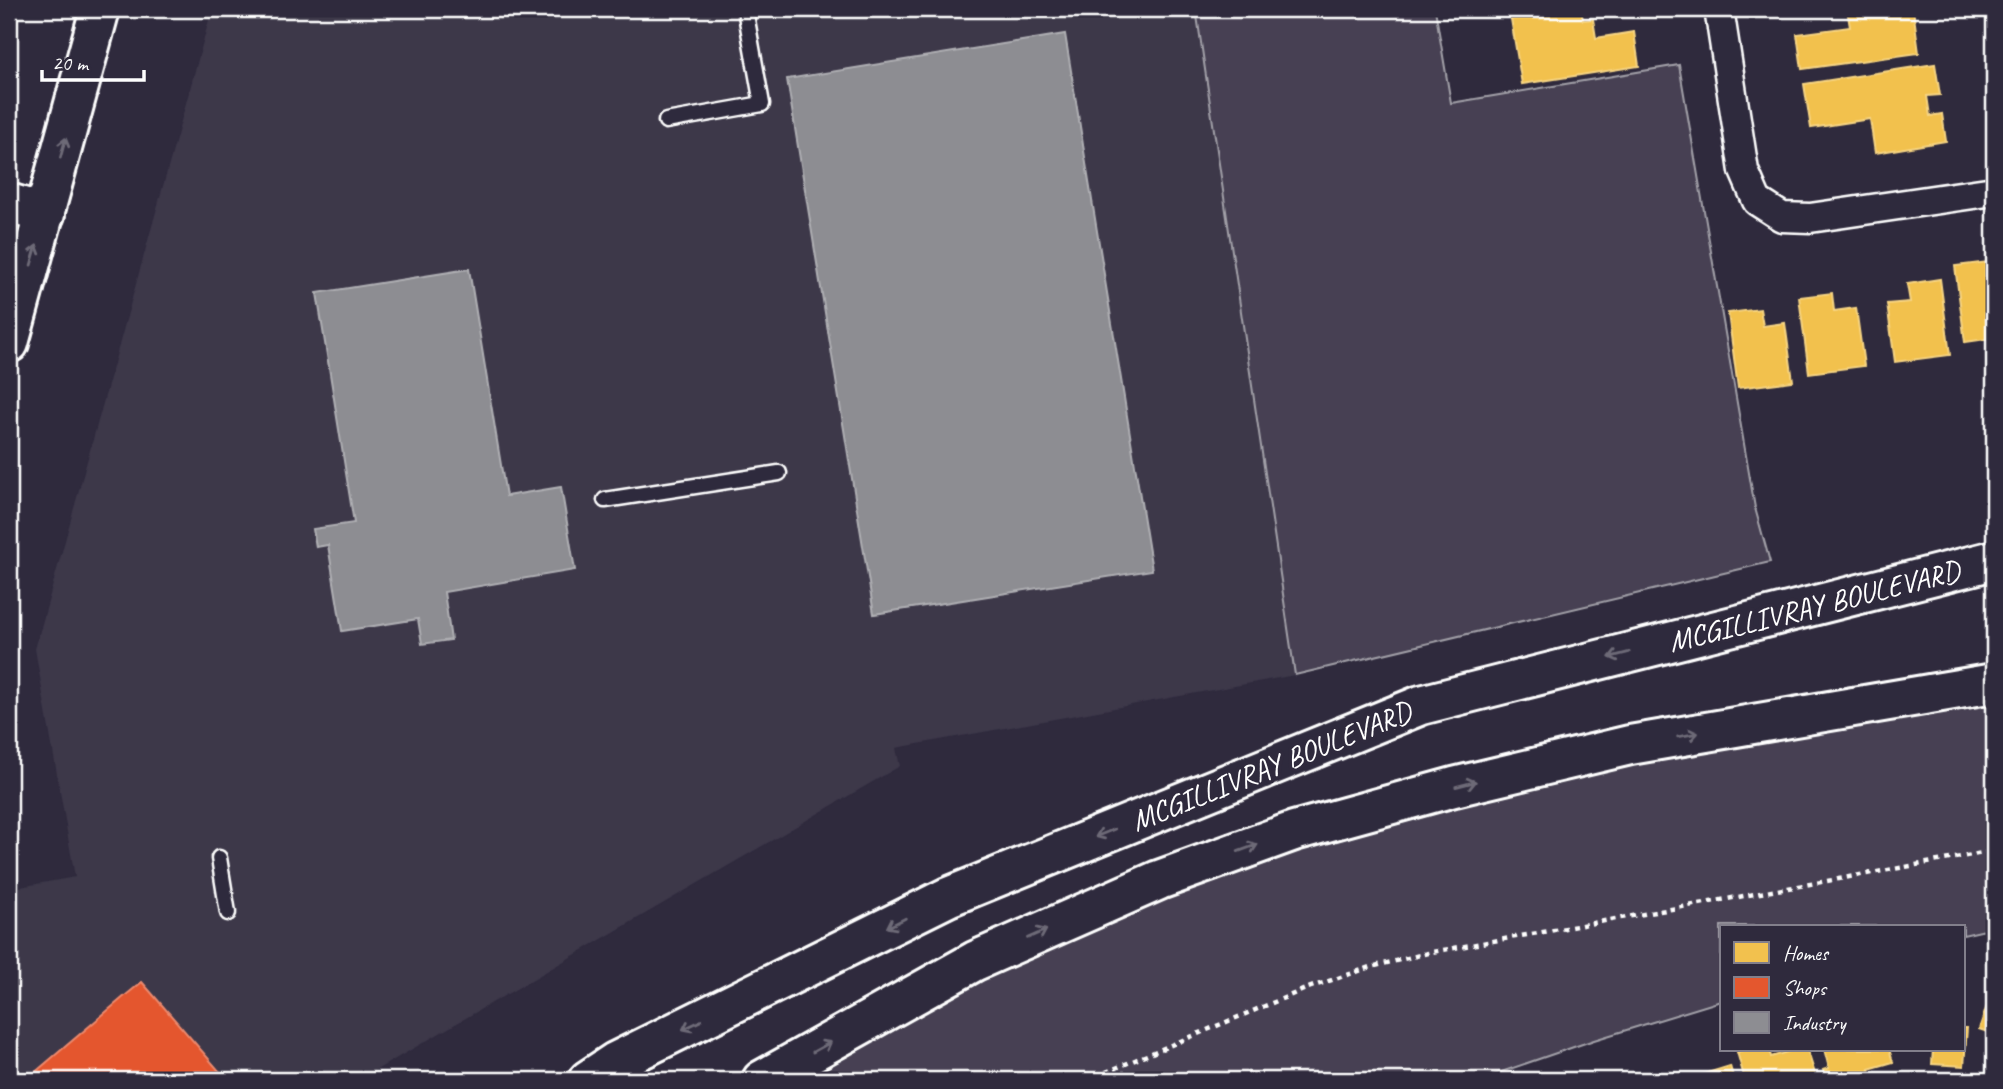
<svg xmlns="http://www.w3.org/2000/svg" width="2003" height="1089" font-family="Caveat,sans-serif">
<rect width="100%" height="100%" fill="#2f2a3d"/>
<filter id="ink" filterUnits="userSpaceOnUse"><feTurbulence type="fractalNoise" baseFrequency=".0143" numOctaves="2"/><feDisplacementMap in="SourceGraphic" scale="14" xChannelSelector="R" yChannelSelector="G"/><feConvolveMatrix kernelMatrix="1 2 1 2 8 2 1 2 1" color-interpolation-filters="sRGB"/></filter>
<g filter="url(#ink)">
<!-- built -->
<path fill="#3c3749" d="M212 9H1196L1295 675 896 748 900 766 359 1080H9V889L75 877 35 649Z"/>
<!-- green -->
<g fill="#464152" stroke="#a2a0a8" stroke-width="2">
<path d="M1196 9H1435L1451 103 1679 65 1755 508 1770 562 1295 675Z"/>
<path d="M1994 683V928L1963 935V926H1721V1001L1594 1040 1478 1080H762L1294 831Z"/>
</g>
<!-- homes -->
<g fill="#f2c14e" stroke="#f6d483" stroke-width="2">
<path d="M1575 9H1581L1583 20 1593 19 1596 38 1634 32 1639 66 1522 84 1511 19Z"/>
<path d="M1847 9H1913L1919 53 1802 69 1797 34 1850 27Z"/>
<path d="M1935 64 1940 95 1927 96 1930 116 1942 114 1946 141 1875 153 1870 119 1811 128 1804 84Z"/>
<path d="M1988 262 1990 280 1994 279V338L1965 342 1955 266Z"/>
<path d="M1940 279 1950 355 1895 362 1887 304 1910 302 1907 284Z"/>
<path d="M1832 293 1834 311 1856 308 1864 366 1809 373 1799 297Z"/>
<path d="M1760 309 1763 326 1785 323 1793 381 1738 388 1728 313Z"/>
<path d="M1994 986V1034L1979 1029Z"/>
<path d="M1963 1028H1967L1964 1066 1932 1064 1933 1049H1963Z"/>
<path d="M1747 1049H1769L1771 1057 1797 1049H1807L1817 1080H1745L1737 1052Z"/>
<path d="M1824 1049H1889L1893 1062 1869 1069 1872 1080H1826L1823 1070 1829 1068Z"/>
<path d="M1730 1066 1734 1080H1685Z"/>
</g>
<!-- shops -->
<path fill="#e4572e" stroke="#ec896d" stroke-width="2" d="M142 982 227 1080H26L126 995Z"/>
<!-- industry -->
<g fill="#8d8d92" stroke="#afafb3" stroke-width="2">
<path d="M1065 34 1152 570 874 614 787 79Z"/>
<path d="M469 269 506 496 561 487 575 570 444 592 451 640 422 644 418 619 342 631 328 545 316 547 313 529 354 523 317 293Z"/>
</g>
<g fill="none" stroke-linecap="round" stroke-linejoin="round">
<defs>
<g id="lane">
<path d="M666 121 762 104 745 9"/>
<path d="M605 500 779 473"/>
<path d="M219 858 228 913"/>
</g>
<path id="street" d="M1719 9 1744 171 1757 201 1782 217 1810 218 1994 191"/>
<g id="secondary">
<path d="M9 203 45 214"/>
<path d="M9 343 100 9"/>
</g>
<g id="primary">
<path d="M588 1080 615 1062 948 897 1421 705 1994 560"/>
<path d="M762 1080 975 961 1159 880 1294 831 1454 787 1630 745 1994 683"/>
</g>
</defs>
<!-- lane casing -->
<use href="#lane" stroke="#fff" stroke-width="19"/>
<!-- street casing -->
<use href="#street" stroke="#fff" stroke-width="33"/>
<!-- secondary casing -->
<use href="#secondary" stroke="#fff" stroke-width="44"/>
<!-- primary casing -->
<use href="#primary" stroke="#fff" stroke-width="44"/>
<!-- path -->
<path stroke="#fff" stroke-width="4.5" stroke-dasharray="5 5" stroke-linecap="butt" d="M1087 1080 1308 988 1371 967 1432 952 1994 851"/>
<!-- lane -->
<use href="#lane" stroke="#2f2a3d" stroke-width="14"/>
<!-- street -->
<use href="#street" stroke="#2f2a3d" stroke-width="28"/>
<!-- secondary -->
<use href="#secondary" stroke="#2f2a3d" stroke-width="38"/>
<!-- primary -->
<use href="#primary" stroke="#2f2a3d" stroke-width="38"/>
</g>
<!-- one-way arrows -->
<defs><path id="oneway-shaft" d="M-6 0H5M1.5-3L5.5 0L1.5 3" fill="none" stroke-width="1.6" stroke-linecap="round" stroke-linejoin="round" transform="scale(1.75)"/></defs>
<g stroke="#6d6a77">
<use href="#oneway-shaft" transform="translate(63 148) rotate(-75)"/>
<use href="#oneway-shaft" transform="translate(34 255) rotate(-74)"/>
<use href="#oneway-shaft" transform="translate(1619 655) rotate(166)"/>
<use href="#oneway-shaft" transform="translate(1688 735) rotate(-10)"/>
<use href="#oneway-shaft" transform="translate(1466 784) rotate(-14)"/>
<use href="#oneway-shaft" transform="translate(1105 833) rotate(158)"/>
<use href="#oneway-shaft" transform="translate(1248 848) rotate(-20)"/>
<use href="#oneway-shaft" transform="translate(896 923) rotate(153)"/>
<use href="#oneway-shaft" transform="translate(1037 934) rotate(-24)"/>
<use href="#oneway-shaft" transform="translate(692 1025) rotate(154)"/>
<use href="#oneway-shaft" transform="translate(822 1047) rotate(-29)"/>
</g>
</g>
<g text-anchor="middle" stroke-width="7" stroke-linejoin="round" paint-order="stroke">
<!-- street labels -->
<g font-size="30" fill="#fff" stroke="#2f2a3d">
<text transform="translate(1814 606) rotate(-14)" y="10">MCGILLIVRAY BOULEVARD</text>
<text transform="translate(1271 766) rotate(-22)" y="10">MCGILLIVRAY BOULEVARD</text>
</g>
</g>
<!-- margin -->
<rect width="2003" height="1089" fill="none" stroke="#2f2a3d" stroke-width="35"/>
<rect x="18" y="18" width="1968" height="1054" fill="none" stroke="#fff" stroke-width="2.5" filter="url(#ink)"/>
<!-- legend -->
<rect x="1720" y="925" width="245" height="126" fill="#2f2a3d" stroke="#827f8b" stroke-width="2"/>
<rect x="1734" y="942" width="35" height="21" fill="#f2c14e" stroke="#827f8b" stroke-width="2"/>
<text x="1783" y="960" font-size="21" fill="#ffffff">Homes</text>
<rect x="1734" y="977" width="35" height="21" fill="#e4572e" stroke="#827f8b" stroke-width="2"/>
<text x="1783" y="995" font-size="21" fill="#ffffff">Shops</text>
<rect x="1734" y="1012" width="35" height="21" fill="#8d8d92" stroke="#827f8b" stroke-width="2"/>
<text x="1783" y="1030" font-size="21" fill="#ffffff">Industry</text>
<!-- scale -->
<path d="M42 70v10h102v-10" fill="none" stroke="#ffffff" stroke-width="3.5"/>
<text x="52" y="70" font-size="21" fill="#ffffff" stroke="#2f2a3d" stroke-width="5" paint-order="stroke">20 m</text>
</svg>
